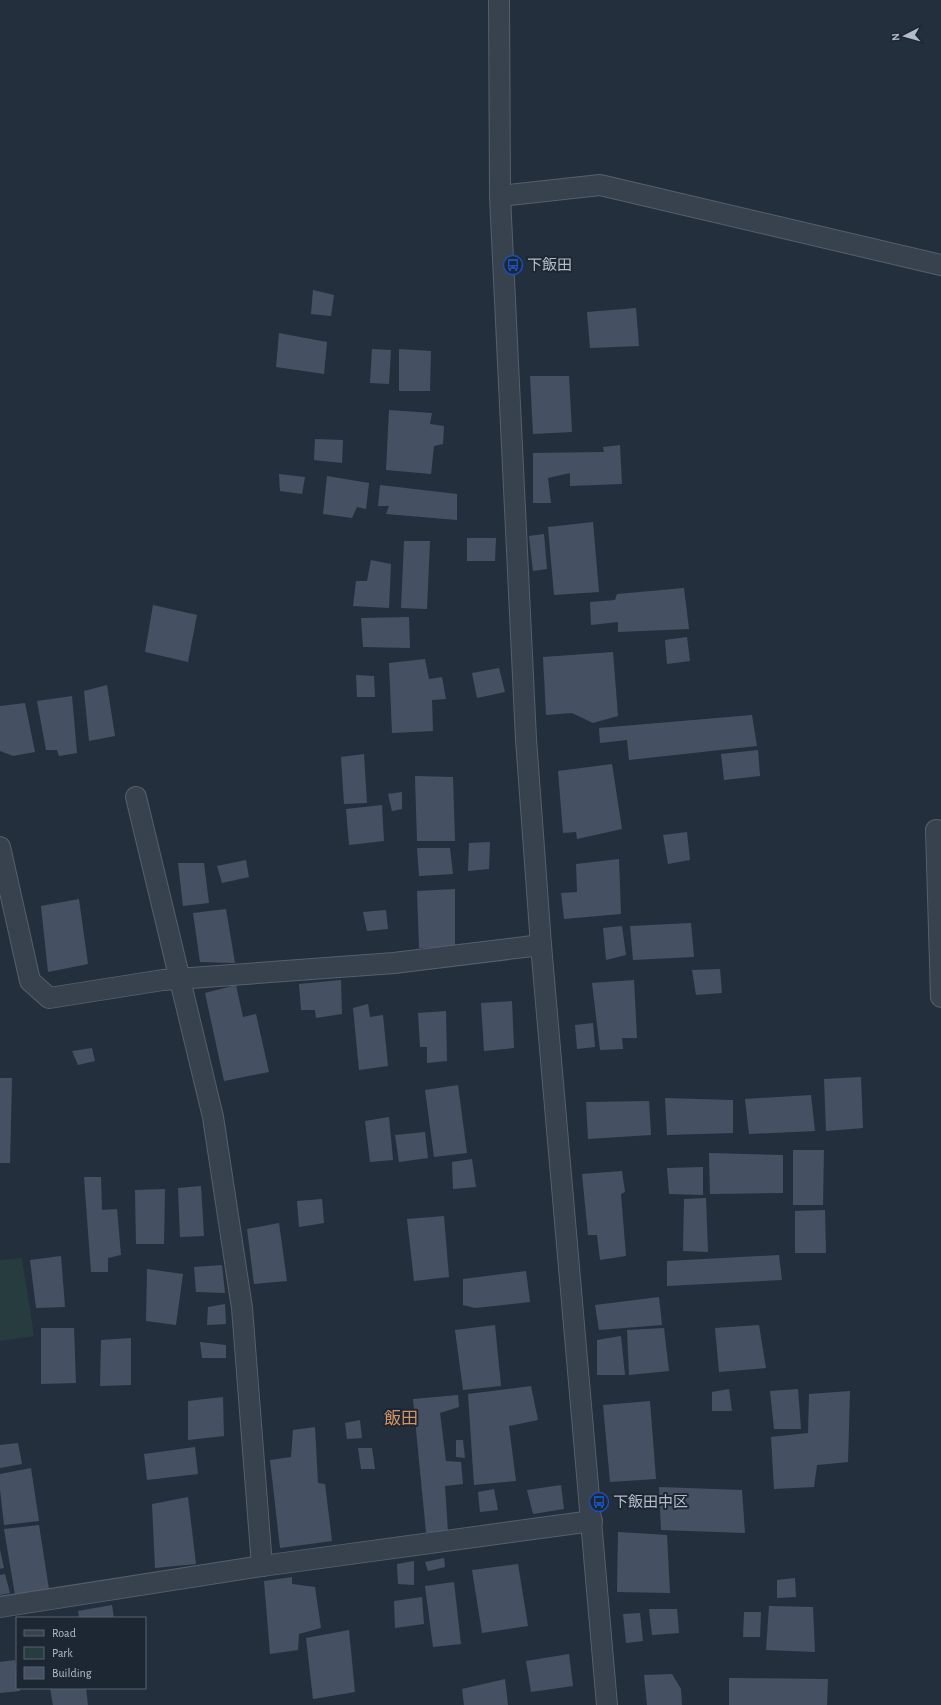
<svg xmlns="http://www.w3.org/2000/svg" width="941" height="1705" font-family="'Alegreya Sans','Noto Sans JP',sans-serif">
<rect width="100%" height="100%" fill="#242f3e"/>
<!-- green -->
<path fill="#263c3f" d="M22 1258 34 1336 0 1341V1260Z"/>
<!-- building -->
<g fill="#455162">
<path d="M313 290 334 295 331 316 311 314Z"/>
<path d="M636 308 639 346 590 348 587 312Z"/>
<path d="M279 333 327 342 324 374 276 367Z"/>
<path d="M372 349 391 350 389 384 370 383Z"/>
<path d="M399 349 431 351 430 391H399Z"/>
<path d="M530 376H569L572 432 533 434Z"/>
<path d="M389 410 432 413 430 424 444 426 443 444 434 446 431 474 386 470Z"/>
<path d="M315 439 343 440 342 463 314 460Z"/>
<path d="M620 445 622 484 570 486V473L548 478 551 503H533V453L604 452 603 447Z"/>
<path d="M279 474 305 477 302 494 280 491Z"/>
<path d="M327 476 369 483 366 509 357 507 352 518 323 514Z"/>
<path d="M380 485 457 494V520L386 514 389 506H378Z"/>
<path d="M593 522 599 592 554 595 548 527Z"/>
<path d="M544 534 547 569 533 571 529 536Z"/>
<path d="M467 538H496L495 561H467Z"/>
<path d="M404 541H430L427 609 401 608Z"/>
<path d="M371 560 391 564 389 608 353 606 356 581H367Z"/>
<path d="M684 588 689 629 618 632V622L591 625 590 602 615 600 617 594Z"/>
<path d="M153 605 197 615 188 662 145 652Z"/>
<path d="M409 617 410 648 363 647 361 618Z"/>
<path d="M687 637 690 661 667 664 665 640Z"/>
<path d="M613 652 618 716 593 723 572 713 546 715 543 657Z"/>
<path d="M425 659 429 679 442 677 446 699 432 700 433 731 392 733 389 663Z"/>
<path d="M499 668 505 692 477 698 472 673Z"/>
<path d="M356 675 374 676 375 697H357Z"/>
<path d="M107 685 115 736 89 741 84 691Z"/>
<path d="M72 696 77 753 59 756 57 750H46L37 701Z"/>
<path d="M25 703 35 752 13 756 0 751V706Z"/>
<path d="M752 715 757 746 629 760 627 740 600 743 599 728Z"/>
<path d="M758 750 760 776 724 780 721 754Z"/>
<path d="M364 754 367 803 344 804 341 757Z"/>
<path d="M612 764 622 829 577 839 576 832 563 833 558 771Z"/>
<path d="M415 776 453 777 455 841H417Z"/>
<path d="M402 792V809L392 811 388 794Z"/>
<path d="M382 805 384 841 349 845 346 809Z"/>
<path d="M687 832 690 860 668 864 663 835Z"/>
<path d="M490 842 489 869 468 871 469 843Z"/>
<path d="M417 848H450L453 874 419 876Z"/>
<path d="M619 859 621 914 564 919 561 893 577 892 576 864Z"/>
<path d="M246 860 249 877 222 883 217 866Z"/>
<path d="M178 863H204L209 903 183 906Z"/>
<path d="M455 889V947L419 948 417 891Z"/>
<path d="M79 899 88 964 48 972 41 906Z"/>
<path d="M226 909 235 963 200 962 193 913Z"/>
<path d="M386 910 388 929 367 931 363 912Z"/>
<path d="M691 923 694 957 633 960 630 926Z"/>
<path d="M622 926 626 955 606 960 603 928Z"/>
<path d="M720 969 722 993 696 995 692 970Z"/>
<path d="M341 980 342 1014 316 1018 315 1010H301L299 984Z"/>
<path d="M634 980 637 1038H622L623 1049 600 1050 592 983Z"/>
<path d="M236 985 243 1017 256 1014 269 1072 224 1081 205 993Z"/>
<path d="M512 1001 514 1048 484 1051 481 1003Z"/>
<path d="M368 1004 370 1017 383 1015 388 1066 359 1070 353 1008Z"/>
<path d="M446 1011 447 1061 427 1063V1047H420L418 1013Z"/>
<path d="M593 1023 595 1047 577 1049 575 1025Z"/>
<path d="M92 1048 95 1061 78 1065 72 1051Z"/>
<path d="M861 1077 863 1128 826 1131 824 1079Z"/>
<path d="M0 1078H12L10 1163H0Z"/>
<path d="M458 1085 467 1153 434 1157 425 1090Z"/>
<path d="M811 1095 815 1131 749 1134 745 1099Z"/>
<path d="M665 1098 733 1100V1133L667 1135Z"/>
<path d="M649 1101 651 1135 588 1139 586 1102Z"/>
<path d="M389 1117 393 1160 370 1162 365 1121Z"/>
<path d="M425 1132 428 1158 399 1162 395 1135Z"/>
<path d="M793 1150H824L823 1205H793Z"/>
<path d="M709 1153 783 1155V1193L710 1194Z"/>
<path d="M472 1159 476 1187 453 1189 452 1162Z"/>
<path d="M703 1167V1195L669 1194 667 1168Z"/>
<path d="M622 1171 625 1192 621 1194 626 1256 600 1260 597 1235H588L582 1174Z"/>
<path d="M84 1177H101L102 1210 117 1209 121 1255 108 1258V1272H91Z"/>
<path d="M201 1186 204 1236 180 1237 178 1188Z"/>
<path d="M165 1189 164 1244H136L135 1190Z"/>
<path d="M706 1198 708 1252 683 1251 684 1199Z"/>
<path d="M322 1199 324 1223 299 1227 297 1201Z"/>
<path d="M825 1210 826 1253H795V1211Z"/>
<path d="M444 1216 449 1277 414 1281 407 1219Z"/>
<path d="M279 1223 287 1281 254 1284 247 1229Z"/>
<path d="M779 1255 782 1280 667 1286V1261Z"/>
<path d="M61 1256 65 1307 36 1308 30 1260Z"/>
<path d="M222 1265 225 1293 196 1292 194 1267Z"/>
<path d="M147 1269 183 1274 176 1325 146 1321Z"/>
<path d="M526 1271 530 1302 475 1308 463 1305V1279Z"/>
<path d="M659 1297 662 1325 599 1330 595 1305Z"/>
<path d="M225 1304 226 1324 207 1325 208 1307Z"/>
<path d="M495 1325 501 1386 463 1390 455 1330Z"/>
<path d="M759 1325 766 1368 719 1372 715 1328Z"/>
<path d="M41 1328H74L76 1383 41 1384Z"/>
<path d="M664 1328 669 1371 629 1375 627 1330Z"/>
<path d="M621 1336 625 1375H597V1340Z"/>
<path d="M131 1338V1385L100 1386 101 1340Z"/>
<path d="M200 1342 226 1345V1358H202Z"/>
<path d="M531 1386 538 1420 509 1426 516 1481 474 1485 468 1394Z"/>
<path d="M729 1389 732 1411H712V1392Z"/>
<path d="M798 1389 801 1429H774L770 1391Z"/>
<path d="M850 1391 848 1462 817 1465 814 1487 774 1489 771 1437 808 1433 809 1394Z"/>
<path d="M458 1395 459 1407 440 1413 446 1461 461 1462 463 1484 445 1486 448 1532H426L413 1399Z"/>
<path d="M223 1397 224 1436 188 1440V1401Z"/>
<path d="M650 1401 656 1479 610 1482 603 1405Z"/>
<path d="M360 1420 362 1438 347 1439 345 1423Z"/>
<path d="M315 1427 318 1483 325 1484 332 1541 280 1548 270 1460 291 1457 293 1430Z"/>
<path d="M456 1440H463L465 1458 456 1457Z"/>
<path d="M18 1443 22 1464 0 1468V1445Z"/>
<path d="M195 1447 198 1474 147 1480 144 1454Z"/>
<path d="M358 1448H372L375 1469H361Z"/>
<path d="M31 1468 39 1521 4 1525 0 1489V1474Z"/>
<path d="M561 1485 564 1509 533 1514 527 1490Z"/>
<path d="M659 1487 742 1490 745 1533 661 1530Z"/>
<path d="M494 1489 498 1510 480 1512 478 1492Z"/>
<path d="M188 1497 196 1564 155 1568 152 1504Z"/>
<path d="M39 1525 49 1589 15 1595 4 1529Z"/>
<path d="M618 1532 667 1535 670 1593 617 1592Z"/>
<path d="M0 1550 4 1568 0 1569Z"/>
<path d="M444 1558 445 1567 428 1571 425 1562Z"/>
<path d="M414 1561V1585L398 1584 397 1564Z"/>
<path d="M518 1564 528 1626 482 1633 472 1570Z"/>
<path d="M5 1574 10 1593 0 1595V1575Z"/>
<path d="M292 1577V1584L315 1587 321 1628 299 1634 298 1650 270 1654 264 1581Z"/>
<path d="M795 1578 796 1597 777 1598V1580Z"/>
<path d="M454 1582 461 1644 433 1647 425 1586Z"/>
<path d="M422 1597 424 1624 395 1628 394 1601Z"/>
<path d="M112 1605 114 1618H79L78 1611Z"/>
<path d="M769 1606 813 1607 815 1652 766 1650Z"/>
<path d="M649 1609H677L679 1633 652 1635Z"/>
<path d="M744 1612H761L760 1637H743Z"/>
<path d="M640 1613 643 1641 626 1643 623 1614Z"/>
<path d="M349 1630 355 1692 313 1699 306 1638Z"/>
<path d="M569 1654 573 1686 531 1692 526 1661Z"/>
<path d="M15 1660 17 1673V1688H20V1691L0 1693V1662Z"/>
<path d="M672 1674 681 1689 682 1705H647L644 1675Z"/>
<path d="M729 1678 828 1679 827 1705H729Z"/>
<path d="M505 1679 508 1705H464L462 1689Z"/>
<path d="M50 1688H86L88 1705H53Z"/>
</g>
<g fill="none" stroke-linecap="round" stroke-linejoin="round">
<defs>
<g id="street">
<path d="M499 0 500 196 526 739 541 945 607 1705"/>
<path d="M500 196 600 185 941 265"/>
<path d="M136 797 213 1117 242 1308 262 1566"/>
<path d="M941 831 936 830 941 997"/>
<path d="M0 847 30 981 49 998 163 980 394 963 541 945"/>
<path d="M0 1607 262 1566 592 1521"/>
</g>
</defs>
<!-- street casing -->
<use href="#street" stroke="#565f6c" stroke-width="22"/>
<!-- street -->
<use href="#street" stroke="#38414e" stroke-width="20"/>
</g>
<!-- icons -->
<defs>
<symbol id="bus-ring" viewBox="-11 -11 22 22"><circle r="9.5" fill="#1d2633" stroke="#1a4fb4" stroke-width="1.5"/><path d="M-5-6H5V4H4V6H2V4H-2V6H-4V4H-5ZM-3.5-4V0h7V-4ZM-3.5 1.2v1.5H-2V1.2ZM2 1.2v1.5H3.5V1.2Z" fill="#1a4fb4"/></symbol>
</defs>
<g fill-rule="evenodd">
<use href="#bus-ring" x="502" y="254" width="22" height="22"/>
<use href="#bus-ring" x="588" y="1491" width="22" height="22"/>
</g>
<g text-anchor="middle" stroke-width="4" stroke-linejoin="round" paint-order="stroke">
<!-- poi labels -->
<g font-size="15" fill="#b4bcc9" stroke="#1d2633" text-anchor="start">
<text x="527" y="270">下飯田</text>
<text x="613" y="1507">下飯田中区</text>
</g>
<!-- quarter labels -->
<g font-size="17" fill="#d59563" stroke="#1d2633">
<text x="401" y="1424">飯田</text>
</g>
</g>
<!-- legend -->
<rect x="16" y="1617" width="130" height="72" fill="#1d2633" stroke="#59626f"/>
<rect x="24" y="1630" width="20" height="6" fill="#38414e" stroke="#59626f"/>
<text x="52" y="1637" font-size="12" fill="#b4bcc9">Road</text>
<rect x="24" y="1647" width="20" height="12" fill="#263c3f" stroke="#59626f"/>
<text x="52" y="1657" font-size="12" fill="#b4bcc9">Park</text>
<rect x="24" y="1667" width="20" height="12" fill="#455162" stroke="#59626f"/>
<text x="52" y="1677" font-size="12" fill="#b4bcc9">Building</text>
<!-- north arrow -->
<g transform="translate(905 36) rotate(264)" stroke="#1d2633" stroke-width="3" paint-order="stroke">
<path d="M0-3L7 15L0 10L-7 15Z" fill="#b4bcc9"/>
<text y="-6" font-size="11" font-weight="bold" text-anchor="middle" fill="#b4bcc9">N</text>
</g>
</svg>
